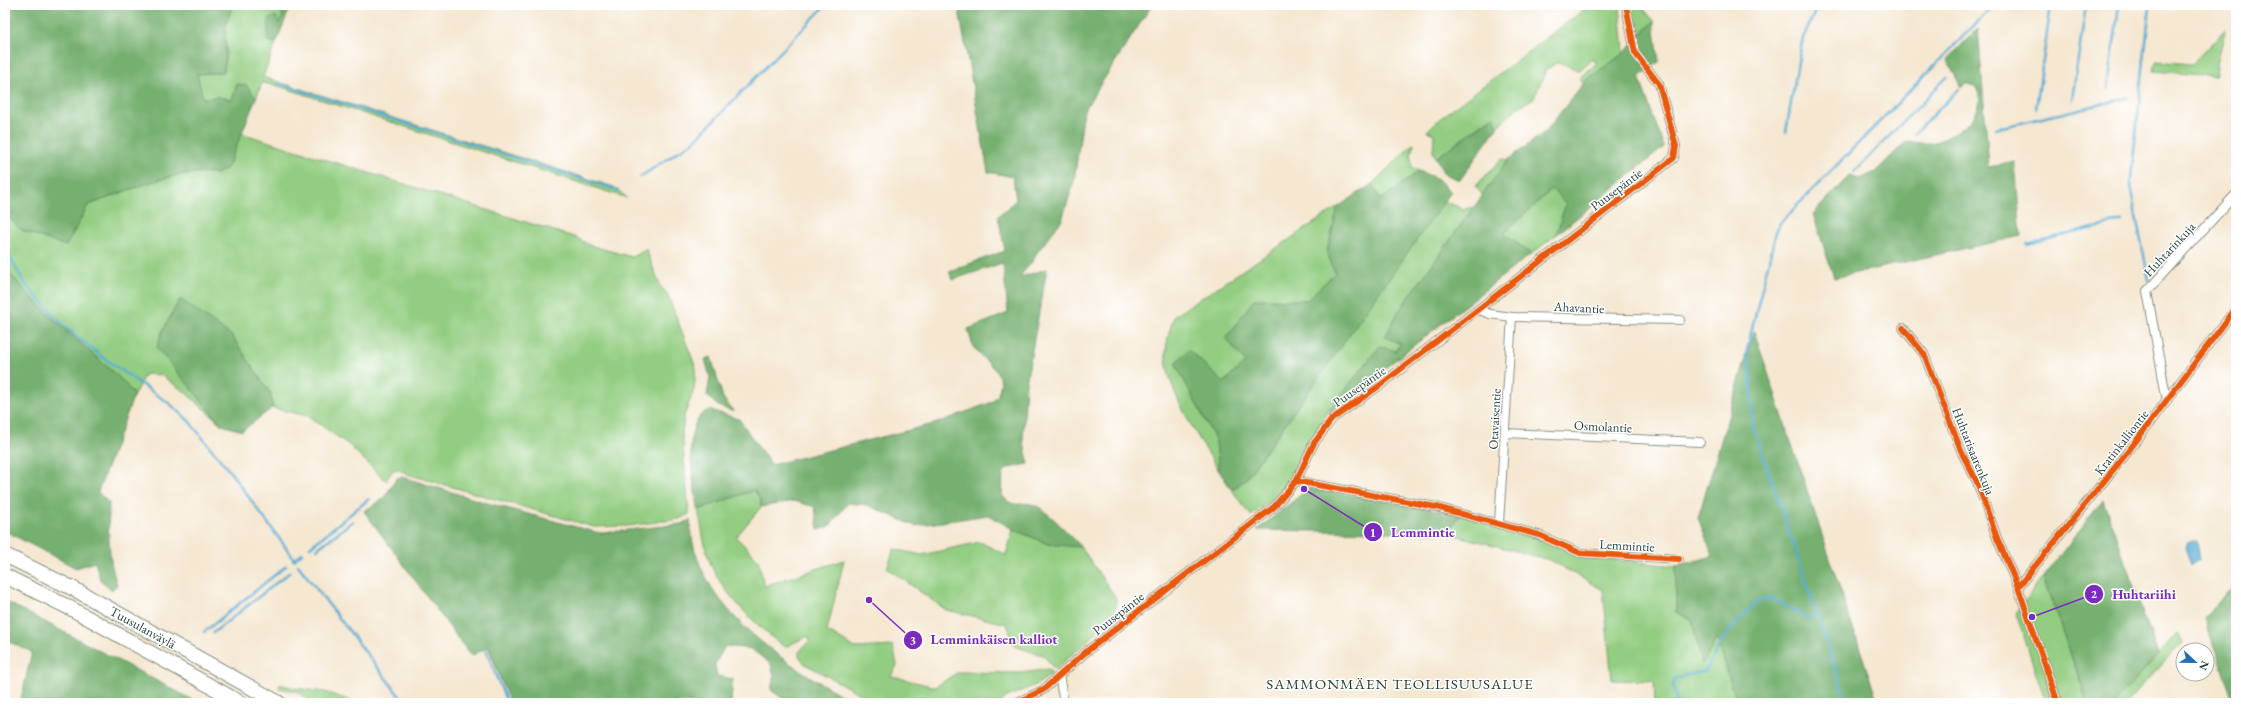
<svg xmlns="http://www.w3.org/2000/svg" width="2241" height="708" font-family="'EB Garamond',serif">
<rect width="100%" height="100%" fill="#fff"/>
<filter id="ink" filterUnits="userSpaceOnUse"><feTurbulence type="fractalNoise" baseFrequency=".025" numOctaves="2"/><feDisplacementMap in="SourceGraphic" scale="8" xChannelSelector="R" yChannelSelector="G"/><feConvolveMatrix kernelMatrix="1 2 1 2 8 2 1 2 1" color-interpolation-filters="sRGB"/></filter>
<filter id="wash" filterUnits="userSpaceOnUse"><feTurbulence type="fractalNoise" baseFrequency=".012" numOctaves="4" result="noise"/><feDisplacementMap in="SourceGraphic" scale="16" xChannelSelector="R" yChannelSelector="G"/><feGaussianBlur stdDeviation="0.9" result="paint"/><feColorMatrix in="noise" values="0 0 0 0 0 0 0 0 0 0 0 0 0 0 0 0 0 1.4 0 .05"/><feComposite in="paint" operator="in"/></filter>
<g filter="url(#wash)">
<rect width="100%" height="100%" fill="#f5e7d0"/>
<!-- green -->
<g fill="#93cd81" stroke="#59855a">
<path d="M232 5H274L283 14 279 25 267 41 276 43 263 77 614 187 627 198 275 85 262 83 256 98 246 85 237 84 232 100 218 97 203 98 197 74 224 72 226 52 225 30Z"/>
<path d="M1590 5H1620L1624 53 1584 83 1580 80V77L1596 64 1595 60H1591L1579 71 1564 64 1556 63 1546 70 1534 98 1518 107 1498 126 1493 116 1436 158 1433 152 1434 134 1427 131 1438 120Z"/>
<path d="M1629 5H1643V8L1654 21 1635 41Z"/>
<path d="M2226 28 2214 76 2153 71 2155 61 2192 64Z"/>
<path d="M241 133 577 238 589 245 632 257 646 249 660 286 667 293 696 368 694 390 684 416 682 433 689 514 679 519 627 526 594 527 410 475 397 469 392 471 386 481 349 445 308 416 272 408 271 393 180 299 162 332 157 348 222 425 185 392 161 375 145 374 134 395 123 381 48 314 5 269V214L21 230 66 246 88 205C124 193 179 166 217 174L228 167Z"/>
<path d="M1414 143 1411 156 1412 167 1419 171 1381 200 1372 184Z"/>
<path d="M1502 158 1508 160 1482 195 1476 186Z"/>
<path d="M1552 189 1566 203 1556 235 1531 254 1504 233Z"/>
<path d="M1444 201 1463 209 1474 207 1398 312 1401 343 1395 351 1380 346 1326 414 1282 491 1251 516 1232 490 1246 479Z"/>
<path d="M1338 207 1327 252 1335 273 1307 300 1254 299 1245 362 1223 383 1189 351 1175 363 1216 441 1219 471C1200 439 1169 396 1166 358 1165 345 1170 329 1174 316Z"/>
<path d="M754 490 761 501V507L736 537 758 559 764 586 844 560 827 631 855 648 893 646 897 665 891 676 935 687 958 672 1021 673 1049 669 1052 674 1038 684 1007 697 1001 703H877L805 664 799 656V652L810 640 808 636 785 647C760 630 722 592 711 565 704 548 702 528 698 510Z"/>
<path d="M1461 514 1531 536 1583 557 1676 566V612L1692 620 1702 663 1717 637 1737 703H1655L1654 681 1612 680 1603 590 1550 560 1447 533Z"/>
<path d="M1013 529 1048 544 1081 547 1116 598 1115 616 1056 669 1051 665 1045 656 1014 646 1007 624 946 610 887 568 894 549 922 555 980 542 1006 555Z"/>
<path d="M2043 577 2088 703H2046L2016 613Z"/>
<path d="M2177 633 2182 642 2126 703H2114Z"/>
<path d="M280 684 294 688 325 692 357 703H313L297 692 279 688Z"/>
</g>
<!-- forest -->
<g fill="#76b06f" stroke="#4a7652">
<path d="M5 5H232L225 30 226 52 224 72 197 74 203 98 218 97 232 100 237 84 246 85 256 98 228 167 217 174C179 166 124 193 88 205L66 246 21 230 5 214Z"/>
<path d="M274 5H291L276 43 267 41 269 19 276 16 279 24 283 15Z"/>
<path d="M958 5H1152L1084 110 1074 181 1062 220 1036 254C1034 263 1025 268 1020 277L1047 269 1026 383 1023 440 1029 464 1008 468 1003 472 1002 495C1016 512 1020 499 1035 505 1044 508 1075 539 1081 547L1048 544 1013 529 988 515 915 526 867 505 848 503 829 527 818 530 815 507 794 501 761 507V501L754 490 698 510C695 487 678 419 710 410L739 419 771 465 937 423 992 402 998 395 1001 382 997 372 973 347 968 329 1008 313 1003 263 952 280 949 271 1005 251 998 216 1016 200 1013 177 988 172Z"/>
<path d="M1654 21 1659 62 1639 77 1664 147 1556 235 1566 204 1552 189 1504 233 1531 254 1326 414 1380 346 1395 351 1401 344 1385 337 1398 312 1508 160 1546 131 1586 80 1624 53Z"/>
<path d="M1978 28 1989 167 2015 162 2021 236 1834 278 1813 214 1849 176 1860 179 1875 172 1907 141C1918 143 1929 145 1941 140 1961 132 1991 110 1975 86L1967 84 1961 87 1947 60Z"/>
<path d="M1494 116 1498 126 1460 180 1444 174 1436 158Z"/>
<path d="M1419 171 1438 179 1451 192 1246 479 1232 490 1219 471 1216 441 1175 363 1189 350 1224 383 1245 362 1226 338 1254 299 1307 300 1335 273 1327 252 1338 207 1372 184 1381 200Z"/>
<path d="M5 269 48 314 123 381 134 395 98 492 109 503C108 532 108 558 117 585L112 590 100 580 95 562 76 568 5 531Z"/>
<path d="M180 299 232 336 271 394 272 408 242 431 222 425 157 348 162 332Z"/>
<path d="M1754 331 1878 703H1737L1717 638 1702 664 1692 620 1676 612V566L1713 556 1698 518Z"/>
<path d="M711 357 723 398 734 412 718 406 707 396 710 377 705 359Z"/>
<path d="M402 477 484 502 595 532 602 533 681 524 690 520C693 607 787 666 856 703H797V697L783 699 771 690 774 675 771 664 751 649 725 646 715 664 717 676 733 679 731 703H510L488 647 471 656 364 511 383 499 397 478Z"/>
<path d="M1309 488 1461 514 1447 533 1257 530Z"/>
<path d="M2103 500 2158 655 2114 703H2088L2043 577Z"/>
<path d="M2236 583V703H2234L2204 618Z"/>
<path d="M5 601 199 703H20L32 652 5 640Z"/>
</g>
<!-- water -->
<path fill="#59add5" stroke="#3c7584" d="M2193 540 2197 541 2200 560 2191 564 2185 548 2187 542Z"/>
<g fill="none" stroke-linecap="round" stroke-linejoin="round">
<!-- stream -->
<g stroke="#59add5" stroke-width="2.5">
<path d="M278 83 618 190"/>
<path d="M2108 89 2119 5"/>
<path d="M2072 99 2086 5"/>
<path d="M2036 109 2051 5"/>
<path d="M1995 129 2127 98"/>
<path d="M1786 132 1799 56 1803 38 1818 5"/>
<path d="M1914 134 1959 89"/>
<path d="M1854 172 1947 77"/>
<path d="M640 177 693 142 826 5"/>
<path d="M2027 244 2123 221"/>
<path d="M5 248 25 284 64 326 102 357 170 404 189 421 231 473 295 560"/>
<path d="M2149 280 2130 187 2150 5"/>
<path d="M310 547 369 499"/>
<path d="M317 549 353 521"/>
<path d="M293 560 302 553"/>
<path d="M298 565 405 703"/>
<path d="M204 632 286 566"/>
<path d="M213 633 290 572"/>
<path d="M485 648 507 703"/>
<path d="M1677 703 1673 685 1675 678 1705 671 1725 636 1757 601 1772 598 1808 619 1817 613"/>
<path d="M1847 703 1753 425 1750 364 1745 357 1776 232 1780 223 1994 5"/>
</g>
</g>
</g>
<g filter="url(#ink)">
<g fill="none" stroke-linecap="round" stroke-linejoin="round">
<defs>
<g id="minor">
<path d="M1479 310 1490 314 1512 317 1680 320"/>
<path d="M1903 328 1924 354 1962 453 1977 482 1997 538 2018 587 2058 703"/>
<path d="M2167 401 2147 291 2236 194"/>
<path d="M1506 433 1700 442"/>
<path d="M1296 481 1436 507 1539 535 1580 553 1679 559"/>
<path d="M1499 523 1512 317"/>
<path d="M2018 587 2130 449 2236 308"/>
<path d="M1059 675 1064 703"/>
<path d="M1016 703 1043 690 1087 651 1274 507 1296 481 1314 443 1332 419 1379 386 1674 158 1676 146 1659 84 1635 53 1626 5"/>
</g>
<g id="motorway">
<path d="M5 555 74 589 279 703"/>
<path d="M5 576 70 608 241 703"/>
</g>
</defs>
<!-- minor casing -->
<use href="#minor" stroke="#8a9282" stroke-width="10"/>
<!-- motorway casing -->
<use href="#motorway" stroke="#8a9282" stroke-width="16"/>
<!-- minor -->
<use href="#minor" stroke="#fff" stroke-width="8"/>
<!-- motorway -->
<use href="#motorway" stroke="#fff" stroke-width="14"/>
<defs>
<g id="cycleway">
<path d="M1903 328 1924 354 1962 453 1977 482 1997 538 2018 587 2058 703"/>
<path d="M1296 481 1436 507 1539 535 1580 553 1679 559"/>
<path d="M2018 587 2130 449 2236 308"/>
<path d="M1016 703 1043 690 1087 651 1274 507 1296 481 1314 443 1332 419 1379 386 1674 158 1676 146 1659 84 1635 53 1626 5"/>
</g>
</defs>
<!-- cycleway casing -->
<use href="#cycleway" stroke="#fff" stroke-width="8"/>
<!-- cycleway -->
<use href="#cycleway" stroke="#e8590c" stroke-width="6"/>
</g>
</g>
<g text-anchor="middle" stroke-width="3" stroke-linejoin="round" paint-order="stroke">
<!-- street labels -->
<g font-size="13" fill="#1f3d34" stroke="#fff">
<text transform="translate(1616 189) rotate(-37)" y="5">Puusepäntie</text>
<text transform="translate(2169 249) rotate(-47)" y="5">Huhtarinkuja</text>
<text transform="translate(1579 307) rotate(3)" y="5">Ahavantie</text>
<text transform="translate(1359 386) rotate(-35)" y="5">Puusepäntie</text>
<text transform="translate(1494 419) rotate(-87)" y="5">Otavaisentie</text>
<text transform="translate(1603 426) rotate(3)" y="5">Osmolantie</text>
<text transform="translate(2121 442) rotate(-52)" y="5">Kratinkalliontie</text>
<text transform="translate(1974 451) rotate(68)" y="5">Huhtarisaarenkuja</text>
<text transform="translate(1627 545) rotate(3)" y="5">Lemmintie</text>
<text transform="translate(1118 613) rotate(-38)" y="5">Puusepäntie</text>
<text transform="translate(143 627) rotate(29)" y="5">Tuusulanväylä</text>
</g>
<!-- quarter labels -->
<g font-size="15" letter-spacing="1" fill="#1f3d34" stroke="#fff">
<text x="1400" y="689">SAMMONMÄEN TEOLLISUUSALUE</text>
</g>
</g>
<!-- callouts -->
<path fill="none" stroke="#7b2cbf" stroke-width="1.5" d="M1304 489L1373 532M2032 617L2094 594M869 600L913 640"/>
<g fill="#7b2cbf" stroke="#fff" stroke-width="1.5">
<circle cx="1304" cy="489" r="4"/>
<circle cx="2032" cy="617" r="4"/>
<circle cx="869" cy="600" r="4"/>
<circle cx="1373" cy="532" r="10"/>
<circle cx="2094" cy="594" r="10"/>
<circle cx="913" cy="640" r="10"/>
</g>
<g font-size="12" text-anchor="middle" font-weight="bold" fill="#fff">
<text x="1373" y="537">1</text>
<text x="2094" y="598">2</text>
<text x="913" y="644">3</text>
</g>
<g font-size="14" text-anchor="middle" font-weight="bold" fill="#7b2cbf" stroke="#fff" stroke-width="3" stroke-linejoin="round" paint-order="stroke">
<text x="1423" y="537">Lemmintie</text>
<text x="2144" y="599">Huhtariihi</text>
<text x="994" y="644">Lemminkäisen kalliot</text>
</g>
<!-- margin -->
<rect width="2241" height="708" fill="none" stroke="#fff" stroke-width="20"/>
<!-- north arrow -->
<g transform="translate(2195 662) rotate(112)"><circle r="19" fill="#ffffff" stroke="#a5b1ae"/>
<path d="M0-3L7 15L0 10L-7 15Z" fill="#1f6fb2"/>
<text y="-6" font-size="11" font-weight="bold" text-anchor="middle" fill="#1f3d34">N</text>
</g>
</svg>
